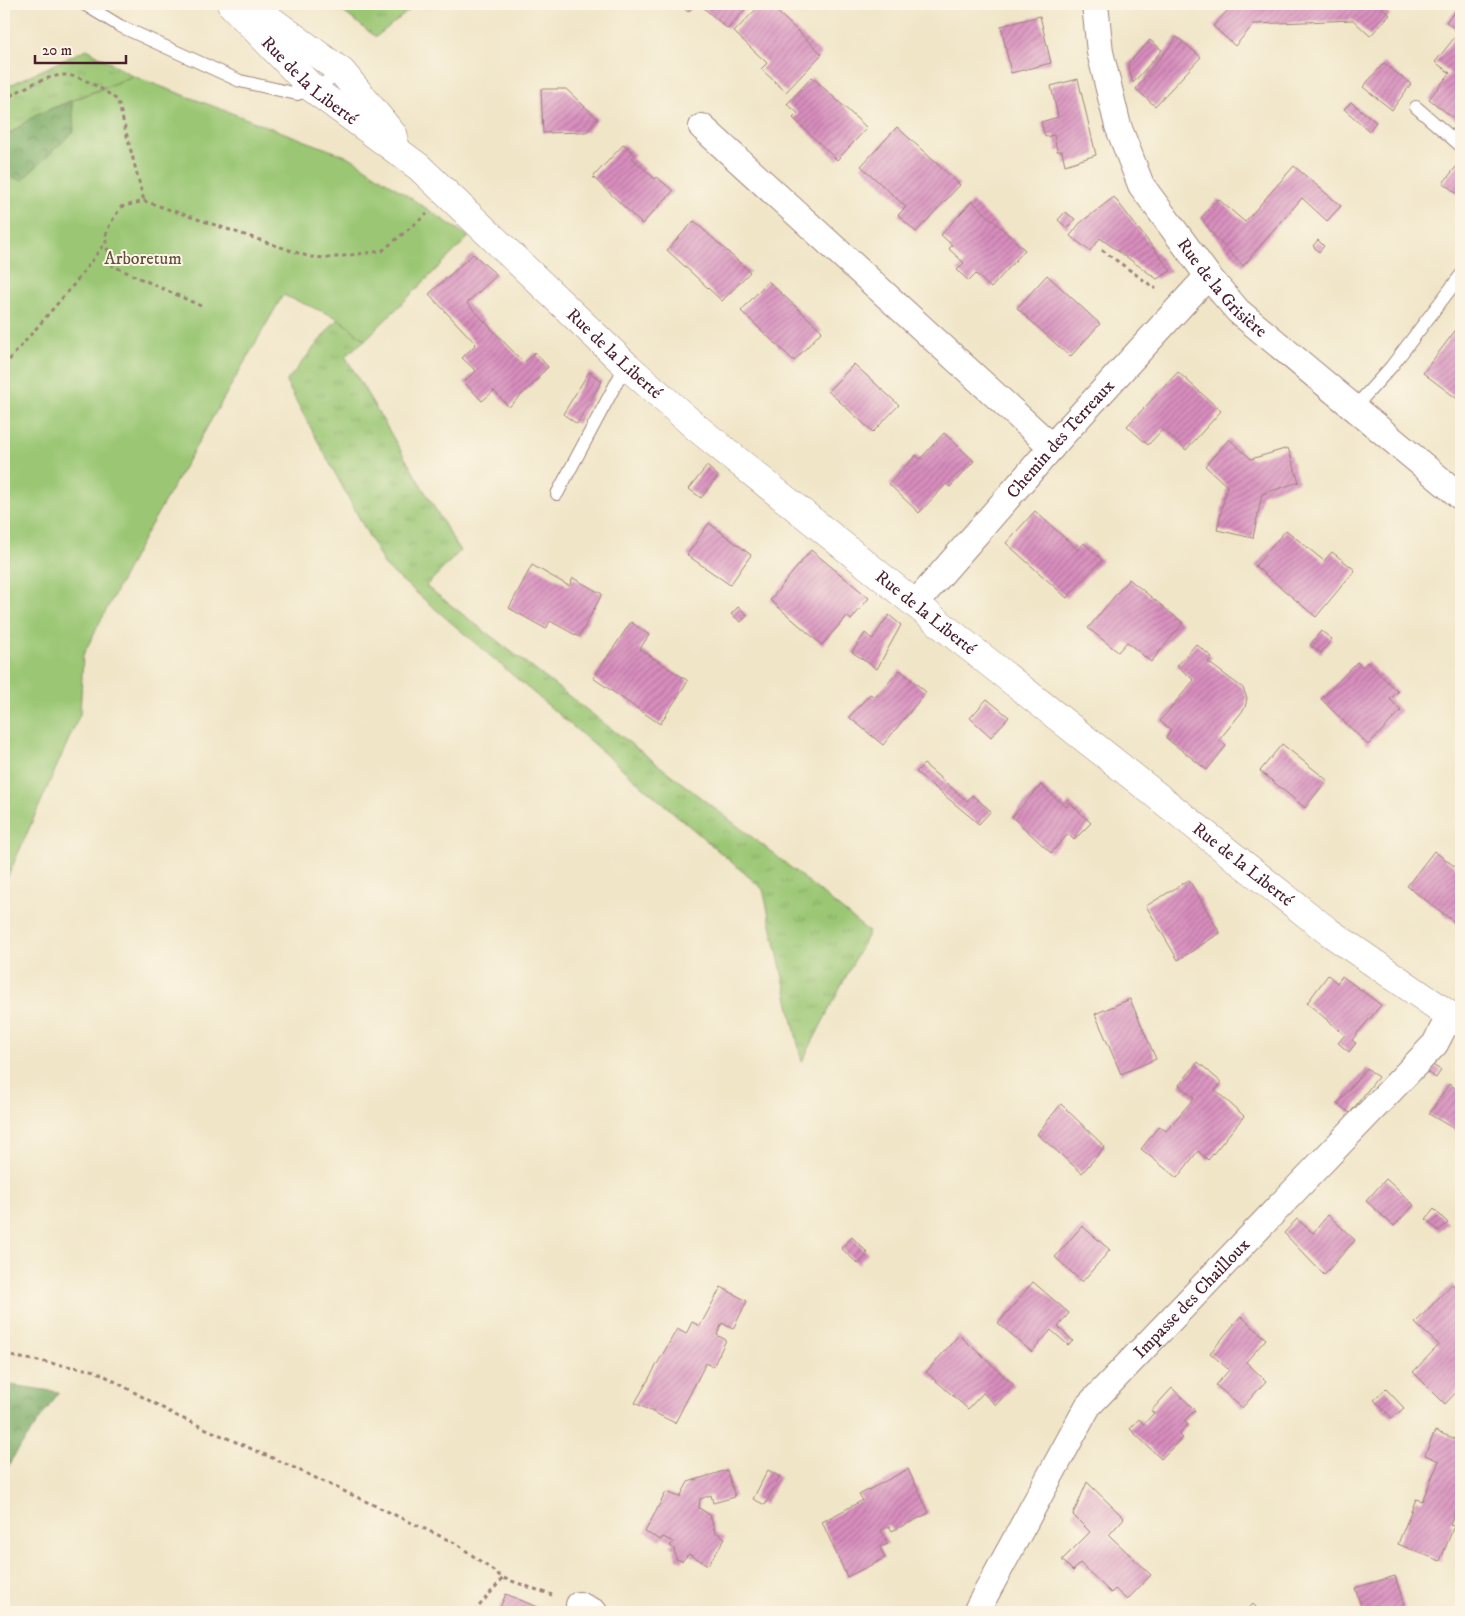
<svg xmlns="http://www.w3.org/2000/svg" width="1465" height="1616" font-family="'IM FELL DW Pica',serif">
<defs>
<pattern id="grass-tufts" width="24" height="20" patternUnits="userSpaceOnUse" patternTransform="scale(1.25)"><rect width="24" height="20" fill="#9bc774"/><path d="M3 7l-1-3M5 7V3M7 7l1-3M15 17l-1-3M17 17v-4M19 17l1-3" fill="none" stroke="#87aa65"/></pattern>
<pattern id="forest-crowns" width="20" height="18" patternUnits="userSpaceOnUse" patternTransform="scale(1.25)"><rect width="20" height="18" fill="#7cac66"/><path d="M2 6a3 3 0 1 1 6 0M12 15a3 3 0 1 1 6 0" fill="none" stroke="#688b54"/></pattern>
<pattern id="building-hatch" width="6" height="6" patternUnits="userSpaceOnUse" patternTransform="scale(1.25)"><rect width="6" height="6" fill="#d88ebe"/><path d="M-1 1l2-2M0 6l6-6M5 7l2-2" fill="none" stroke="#b1739b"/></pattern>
</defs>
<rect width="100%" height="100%" fill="#fcf5e5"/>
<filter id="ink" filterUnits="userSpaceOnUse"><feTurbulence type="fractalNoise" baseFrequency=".02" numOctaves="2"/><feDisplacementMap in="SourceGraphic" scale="10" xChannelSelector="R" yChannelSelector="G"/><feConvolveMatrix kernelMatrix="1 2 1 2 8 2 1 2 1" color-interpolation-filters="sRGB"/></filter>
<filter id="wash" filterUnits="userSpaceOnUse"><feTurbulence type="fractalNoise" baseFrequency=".0096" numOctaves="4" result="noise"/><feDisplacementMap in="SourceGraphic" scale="20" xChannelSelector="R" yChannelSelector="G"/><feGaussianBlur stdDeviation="1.12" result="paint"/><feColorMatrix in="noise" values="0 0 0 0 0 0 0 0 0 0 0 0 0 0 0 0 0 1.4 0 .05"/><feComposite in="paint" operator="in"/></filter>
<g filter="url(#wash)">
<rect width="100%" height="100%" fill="#f0e5c7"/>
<!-- grass -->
<g fill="url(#grass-tufts)" stroke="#727350">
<path d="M333 4H417L376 37Z"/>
<path d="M87 49 133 76 35 115 4 138V88Z"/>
<path d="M338 318 365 340 345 356 460 551 426 586 774 854 869 932 802 1062 763 889 385 566 286 382Z"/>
</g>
<!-- forest -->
<g fill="url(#forest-crowns)" stroke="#636648">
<path d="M72 101 74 131 22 180 4 176V138L35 115Z"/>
<path d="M4 1384 59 1392 12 1459 4 1476Z"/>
</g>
<!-- green -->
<path fill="#9bc774" stroke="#727350" d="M133 76 351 158 469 237 365 340 338 318 283 295 144 537 83 655 80 714 4 885V176L22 180 74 131 72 101Z"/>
<g id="blocks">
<!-- building -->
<g fill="url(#building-hatch)">
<path d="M679 4H695L688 12Z"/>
<path d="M699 4H750L728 29Z"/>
<path d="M761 4H769L822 54 786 92 761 69 767 63 734 32Z"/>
<path d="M1240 4H1378L1390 15 1370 36 1353 20 1254 24 1235 46 1213 26 1231 7 1237 8Z"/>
<path d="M1461 4V114L1456 120 1429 99 1450 73 1435 62 1459 32 1446 22Z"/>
<path d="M1040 16 1051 63 1011 73 1001 26Z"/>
<path d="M1177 37 1201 57 1155 106 1136 89Z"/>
<path d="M1150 40 1162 50 1133 83 1128 64Z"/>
<path d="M1384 63 1411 84 1392 110 1363 87Z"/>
<path d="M812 77 867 128 837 160 793 118 798 113 787 104Z"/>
<path d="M1078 79 1096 155 1065 165 1062 151H1057L1054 135 1045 137 1041 122 1058 117 1051 86Z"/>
<path d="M541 89H566L598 119 587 132 543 133Z"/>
<path d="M1351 102 1376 122 1369 131 1344 109Z"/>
<path d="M897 127 960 185 916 232 898 215 906 207 861 166Z"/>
<path d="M624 144 635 155 632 158 655 179 657 177 673 191 642 224 593 177Z"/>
<path d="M1460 162 1461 163V197L1443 183Z"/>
<path d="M1294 166 1341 206 1327 221 1302 198 1243 266 1216 238 1201 218 1218 199 1245 222Z"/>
<path d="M1114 197 1171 271 1157 279 1100 238 1090 251 1070 236 1080 223Z"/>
<path d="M972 201 1025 250 991 288 976 274 969 281 957 270 964 263 949 249 952 245 941 235Z"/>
<path d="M1065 212 1075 219 1067 228 1058 220Z"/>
<path d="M694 221 750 272 722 301 667 250Z"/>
<path d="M1318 240 1324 246 1319 252 1313 246Z"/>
<path d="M473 254 497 275 467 303 524 363 535 352 548 367 538 377 539 378 509 407 494 391 482 401 464 382 476 371 462 358 476 344 429 294Z"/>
<path d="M1047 275 1100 324 1070 357 1017 308Z"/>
<path d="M768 281 822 331 794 361 741 311Z"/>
<path d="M1461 323V399L1460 401 1423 373Z"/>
<path d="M854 364 899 405 873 432 828 391Z"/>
<path d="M589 372 602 381 577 424 563 414Z"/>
<path d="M1178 372 1221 411 1186 450 1163 429 1148 445 1127 426Z"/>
<path d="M944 433 974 461 950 487 946 484 919 513 889 484 916 455 920 459Z"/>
<path d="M1229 439 1251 459 1288 448 1299 482 1262 494 1253 538 1217 530 1227 486 1205 466Z"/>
<path d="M707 466 718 476 701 498 689 489Z"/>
<path d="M1035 511 1078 550 1084 543 1102 560 1067 598 1006 543Z"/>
<path d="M709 523 751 555 730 585 687 555Z"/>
<path d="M1286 530 1324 561 1332 552 1355 570 1316 617 1255 566Z"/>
<path d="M811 550 869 598 851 620 847 616 822 645 770 600Z"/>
<path d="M532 565 569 586 573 578 602 594 579 637 550 621 546 629 509 608Z"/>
<path d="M1129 579 1183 623 1151 662 1127 642 1118 652 1088 628Z"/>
<path d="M738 607 748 615 741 622 731 614Z"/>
<path d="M889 615 901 625 877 669 852 652 865 633 872 639Z"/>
<path d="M631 622 649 635 640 649 688 681 660 724 593 678Z"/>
<path d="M1321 631 1332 639 1321 653 1310 645Z"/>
<path d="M1196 644 1212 657 1208 662 1243 688 1247 698 1245 708 1219 740 1226 746 1207 770 1166 738 1171 730 1160 721 1194 680 1177 666Z"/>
<path d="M1357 662 1362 667 1367 662 1398 692 1390 699 1401 711 1368 745 1321 699Z"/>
<path d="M900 670 926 692 883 745 849 717 870 694 875 697Z"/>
<path d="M987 699 1009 717 991 737 970 718Z"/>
<path d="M1282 744 1327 780 1305 808 1260 771Z"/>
<path d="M924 764 967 801 972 795 991 811 979 824 916 772Z"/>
<path d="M1041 785 1066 807 1069 802 1091 823 1074 840 1068 834 1051 853 1012 817Z"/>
<path d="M1434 851 1461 871V927L1407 886Z"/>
<path d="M1189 880 1220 933 1178 960 1146 906Z"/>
<path d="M1328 975 1337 983 1342 976 1381 1005 1352 1040 1356 1043 1349 1052 1338 1043 1345 1035 1307 1003Z"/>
<path d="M1130 999 1156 1059 1121 1074 1095 1014Z"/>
<path d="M1198 1062 1222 1083 1215 1090 1244 1116 1208 1160 1198 1151 1177 1178 1141 1149 1159 1126 1166 1131 1194 1098 1179 1085Z"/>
<path d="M1429 1063 1441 1070 1436 1078 1423 1070Z"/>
<path d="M1367 1068 1378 1077 1350 1113 1337 1104Z"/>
<path d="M1449 1084 1461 1092V1133L1429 1114Z"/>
<path d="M1061 1104 1105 1147 1082 1173 1037 1134Z"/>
<path d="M1386 1179 1414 1205 1394 1226 1366 1201Z"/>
<path d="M1434 1209 1448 1223 1439 1231 1426 1219Z"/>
<path d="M1328 1215 1355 1240 1324 1275 1284 1233 1297 1219 1313 1233Z"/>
<path d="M1082 1226 1110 1250 1082 1282 1055 1257Z"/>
<path d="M852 1237 868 1253 858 1264 841 1248Z"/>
<path d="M1033 1282 1069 1313 1058 1327 1073 1341 1068 1345 1051 1330 1032 1352 998 1323Z"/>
<path d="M1452 1284 1461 1293V1387L1445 1404 1413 1372 1439 1345 1415 1323Z"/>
<path d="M721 1287 747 1301 733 1329 722 1323 717 1335 726 1340 713 1367 706 1363 675 1423 635 1403 677 1329 686 1334 692 1322 700 1326Z"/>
<path d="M1241 1316 1266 1339 1246 1362 1266 1381 1242 1408 1216 1385 1229 1370 1210 1353Z"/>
<path d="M959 1335 1014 1385 996 1405 983 1393 968 1409 926 1372Z"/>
<path d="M1172 1388 1195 1410 1184 1421 1188 1425 1179 1435 1182 1438 1161 1459 1130 1429 1139 1419 1144 1424 1154 1413 1151 1411Z"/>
<path d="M1386 1389 1404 1408 1392 1418 1374 1400Z"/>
<path d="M1435 1431 1461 1441V1457L1456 1468 1461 1470V1504L1459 1503 1450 1525 1454 1526 1440 1561 1398 1544 1416 1499 1422 1501 1439 1461 1425 1455Z"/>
<path d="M908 1469 929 1513 892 1531 889 1526 881 1530 888 1544 880 1547 885 1558 847 1577 822 1522 863 1500 859 1495Z"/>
<path d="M727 1470 735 1497 713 1503 711 1495 700 1499 699 1508 710 1515 715 1532 725 1538 708 1565 689 1554 682 1561 676 1559 674 1549 670 1546 673 1542 663 1537 661 1540 645 1532 666 1492 680 1497 688 1482Z"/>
<path d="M768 1470 780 1477 765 1505 753 1499Z"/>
<path d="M1087 1482 1124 1518 1109 1535 1151 1575 1127 1600 1115 1589 1111 1593 1080 1563 1073 1571 1062 1560 1090 1532 1073 1515Z"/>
<path d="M1395 1576 1405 1608 1400 1610 1401 1612H1363L1355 1588Z"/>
<path d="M506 1594 544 1610 543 1612H498Z"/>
<path d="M1253 1604 1261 1612H1245Z"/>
</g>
</g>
</g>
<g filter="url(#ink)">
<use href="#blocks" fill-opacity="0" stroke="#9d8279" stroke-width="1"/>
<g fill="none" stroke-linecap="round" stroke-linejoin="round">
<defs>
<g id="service">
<path d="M84 4 120 26 240 81 297 94 313 89 342 72"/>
<path d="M1416 107 1461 146"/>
<path d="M1354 408 1391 367 1461 275"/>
<path d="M557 494 626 365"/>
</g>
<g id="minor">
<path id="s1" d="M1095 4 1100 52 1118 126 1141 185 1208 276 1238 311 1461 497"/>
<path d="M702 127 1052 447"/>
<path id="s2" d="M915 604 1065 432 1208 276"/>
<path d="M579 1605 594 1612"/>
<path id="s3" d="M976 1612 1088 1406 1435 1044 1450 1015"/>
</g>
<g id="tertiary">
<path id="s4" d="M231 4 313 89 419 167 626 365 697 428 944 627 1329 932 1461 1023"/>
<path d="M249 4 342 72 394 136"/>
</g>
</defs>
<!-- service casing -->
<use href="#service" stroke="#9d8279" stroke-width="14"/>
<!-- minor casing -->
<use href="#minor" stroke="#9d8279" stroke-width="28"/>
<!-- tertiary casing -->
<use href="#tertiary" stroke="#9d8279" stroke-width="29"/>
<!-- path -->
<g stroke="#9d8279" stroke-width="3" stroke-dasharray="4 4" stroke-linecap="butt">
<path d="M4 100C21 89 41 78 62 75 79 74 106 90 118 101L144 201"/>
<path d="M1102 250 1156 289"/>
<path d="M201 306 113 266C102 236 103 234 121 207L144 201 310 257 328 258 382 251 427 214"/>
<path d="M4 366 75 283 105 243"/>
<path d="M4 1355 96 1371 177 1416 286 1464 457 1544 503 1578 552 1595"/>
<path d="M474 1612 503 1578"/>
</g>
<!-- service -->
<use href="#service" stroke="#fff" stroke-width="12"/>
<!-- minor -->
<use href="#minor" stroke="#fff" stroke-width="26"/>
<!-- tertiary -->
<use href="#tertiary" stroke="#fff" stroke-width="28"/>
</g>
</g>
<g text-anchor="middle" stroke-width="4" stroke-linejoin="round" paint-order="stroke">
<!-- street labels -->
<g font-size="18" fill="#4a1f2b" stroke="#fcf5e5">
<text dy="6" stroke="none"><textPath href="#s4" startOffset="110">Rue de la Liberté</textPath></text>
<text dy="6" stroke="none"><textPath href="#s1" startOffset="319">Rue de la Grisière</textPath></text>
<text dy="6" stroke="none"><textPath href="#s4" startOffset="520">Rue de la Liberté</textPath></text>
<text dy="6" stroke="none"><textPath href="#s2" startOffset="220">Chemin des Terreaux</textPath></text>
<text dy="6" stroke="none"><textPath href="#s4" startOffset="925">Rue de la Liberté</textPath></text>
<text dy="6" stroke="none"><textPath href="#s4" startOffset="1330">Rue de la Liberté</textPath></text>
<text dy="6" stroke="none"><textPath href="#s3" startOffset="384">Impasse des Chailloux</textPath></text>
</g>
<!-- park labels -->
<g font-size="18" fill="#625141" stroke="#fcf5e5">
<text x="143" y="264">Arboretum</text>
</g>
</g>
<!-- margin -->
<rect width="1465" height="1616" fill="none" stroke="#fcf5e5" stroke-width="20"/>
<!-- scale -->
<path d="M35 55v8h91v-8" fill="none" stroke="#4a1f2b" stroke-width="2.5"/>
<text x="42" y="55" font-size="15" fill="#4a1f2b" stroke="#fcf5e5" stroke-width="4" paint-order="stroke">20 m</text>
</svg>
